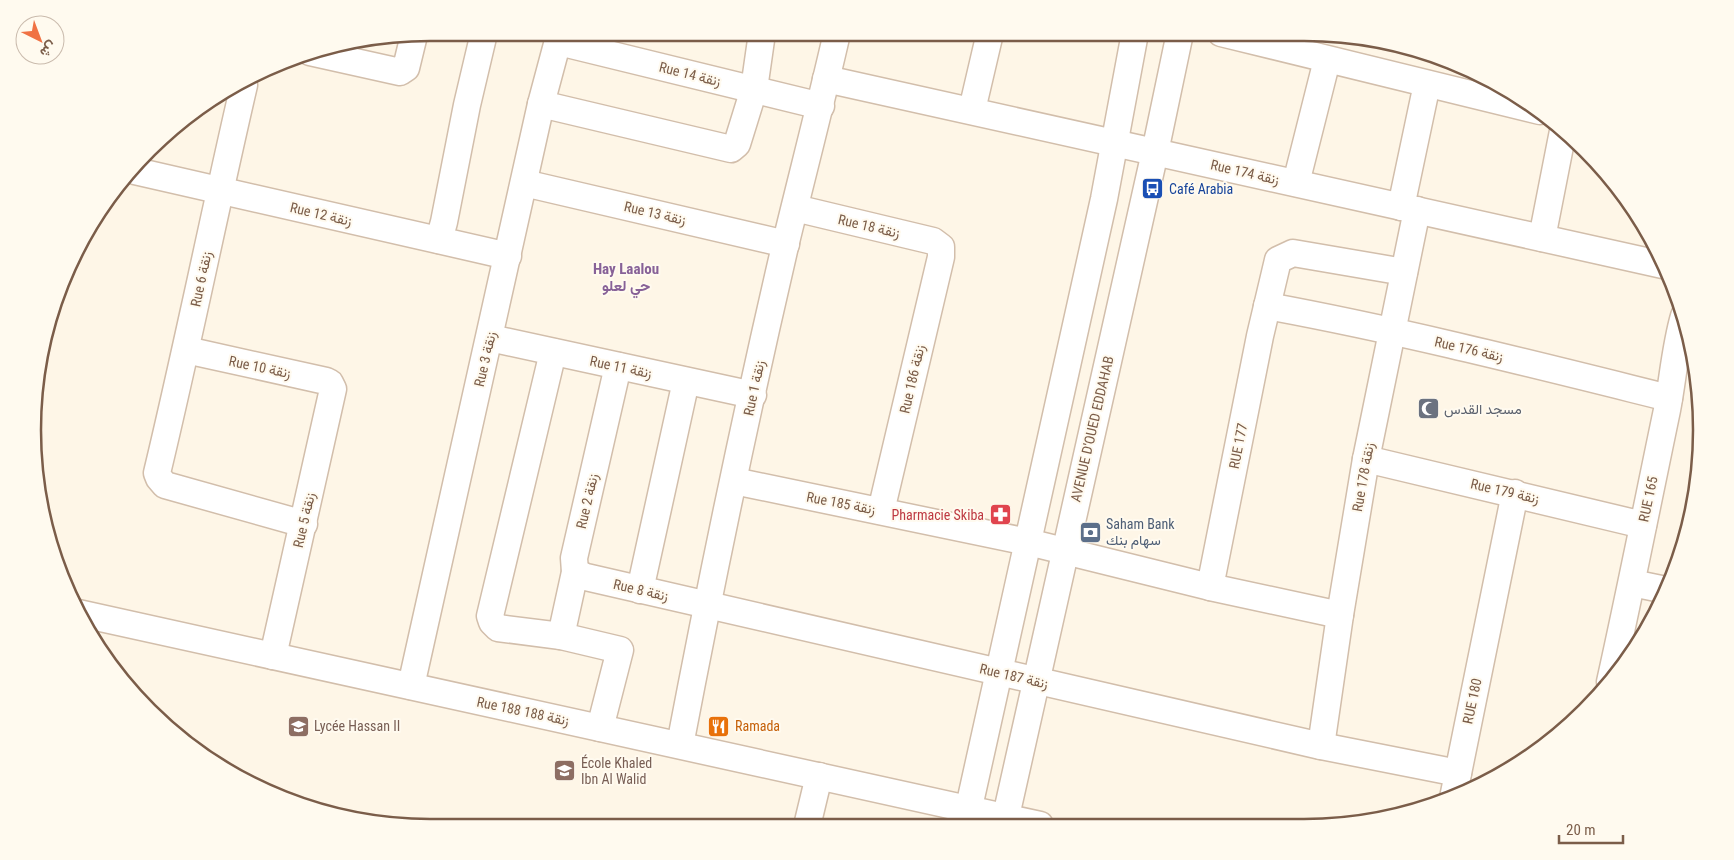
<svg xmlns="http://www.w3.org/2000/svg" width="1734" height="860" font-family="'Roboto Condensed',Vazirmatn,sans-serif">
<rect width="100%" height="100%" fill="#fef6e7"/>
<!-- green -->
<path fill="#d3edc4" d="M1326 33 1407 46 1464 67 1371 47Z"/>
<g fill="none" stroke-linecap="round" stroke-linejoin="round">
<defs>
<g id="minor">
<path d="M1221 33 1540 111"/>
<path d="M559 42 821 106"/>
<path d="M310 52 400 72 406 68 414 35"/>
<path d="M826 79 1663 265"/>
<path d="M244 85C214 214 188 344 157 473L159 478 165 485 304 524"/>
<path d="M541 104 731 149 737 144 754 89 762 33"/>
<path d="M972 110 990 33"/>
<path d="M135 171 508 256"/>
<path d="M524 183 786 244"/>
<path d="M1296 183 1327 60"/>
<path d="M1401 207 1427 84"/>
<path d="M795 208 933 241 941 247V257L881 511"/>
<path d="M1542 238 1563 131"/>
<path d="M439 240 444 222 467 105 484 33"/>
<path d="M1267 306C1403 331 1536 365 1669 398"/>
<path d="M490 338 753 395"/>
<path d="M186 350 326 381 330 383 333 389 273 656"/>
<path d="M553 352 490 616 492 622 498 628 561 636 620 650 600 728"/>
<path d="M1366 459 1643 525"/>
<path d="M734 481 1028 542 1210 587 1340 615"/>
<path d="M575 572 586 577 1321 746 1458 773"/>
<path d="M1632 583 1666 590"/>
<path d="M1210 587 1260 336 1278 260 1293 253 1404 272"/>
<path d="M640 590 686 381"/>
<path d="M78 613 1040 825"/>
<path d="M561 636 575 572 574 558 618 366"/>
<path d="M1610 682C1630 592 1648 501 1667 410 1673 379 1675 347 1684 316"/>
<path d="M411 686 541 104 560 33"/>
<path d="M680 745C712 577 747 409 786 242 803 172 821 103 837 33"/>
<path d="M1321 746 1340 615 1366 459 1417 210"/>
<path d="M1453 798 1515 493"/>
<path d="M965 825 1104 199 1135 33"/>
<path d="M1004 825 1155 152 1180 33"/>
<path d="M807 826 819 776"/>
</g>
</defs>
<!-- minor casing -->
<use href="#minor" stroke="#d2beab" stroke-width="29"/>
<!-- minor -->
<use href="#minor" stroke="#fff" stroke-width="26"/>
</g>
<!-- icons -->
<defs>
<symbol id="bus-square" viewBox="-11 -11 22 22"><rect x="-9" y="-9" width="18" height="18" rx="4" fill="#1a4fb4" stroke="#fffaef"/><path d="M-5-6H5V4H4V6H2V4H-2V6H-4V4H-5ZM-3.5-4V0h7V-4ZM-3.5 1.2v1.5H-2V1.2ZM2 1.2v1.5H3.5V1.2Z" fill="#fff"/></symbol>
<symbol id="mosque-square" viewBox="-11 -11 22 22"><rect x="-9" y="-9" width="18" height="18" rx="4" fill="#6b7280" stroke="#fffaef"/><path d="M3.5-4.9A6 6 0 1 0 3.5 4.9A5 5 0 1 1 3.5-4.9Z" fill="#fff"/></symbol>
<symbol id="pharmacy-square" viewBox="-11 -11 22 22"><rect x="-9" y="-9" width="18" height="18" rx="4" fill="#e0444e" stroke="#fffaef"/><path d="M-2-6h4v4h4v4h-4v4h-4v-4h-4v-4h4Z" fill="#fff"/></symbol>
<symbol id="bank-square" viewBox="-11 -11 22 22"><rect x="-9" y="-9" width="18" height="18" rx="4" fill="#5c6f8a" stroke="#fffaef"/><path d="M-6-4H6V4H-6ZM0-2.3a2.3 2.3 0 1 0 0 4.6a2.3 2.3 0 1 0 0-4.6Z" fill="#fff"/></symbol>
<symbol id="school-square" viewBox="-11 -11 22 22"><rect x="-9" y="-9" width="18" height="18" rx="4" fill="#8d6e63" stroke="#fffaef"/><path d="M0-5L7-2L0 1L-7-2ZM-4 1L0 2.5L4 1V4Q0 6-4 4Z" fill="#fff"/></symbol>
<symbol id="restaurant-square" viewBox="-11 -11 22 22"><rect x="-9" y="-9" width="18" height="18" rx="4" fill="#e8710a" stroke="#fffaef"/><path d="M-5-6h1v4h1v-4h1v4h1v-4h1v5L-1.5 .5V6h-2V.5L-5-1ZM5-6V6H3V1.5H1.5Q1.5-4 5-6Z" fill="#fff"/></symbol>
</defs>
<g fill-rule="evenodd">
<use href="#bus-square" x="1140" y="176" width="25" height="25"/>
<use href="#mosque-square" x="1416" y="396" width="25" height="25"/>
<use href="#pharmacy-square" x="988" y="502" width="25" height="25"/>
<use href="#bank-square" x="1078" y="520" width="25" height="25"/>
<use href="#school-square" x="286" y="714" width="25" height="25"/>
<use href="#restaurant-square" x="706" y="714" width="25" height="25"/>
<use href="#school-square" x="552" y="758" width="25" height="25"/>
</g>
<g text-anchor="middle" stroke-width="4" stroke-linejoin="round" paint-order="stroke">
<!-- street labels -->
<g font-size="14" fill="#7b5d49" stroke="#fffaef">
<text transform="translate(690 74) rotate(14)" y="5">Rue 14 زنقة</text>
<text transform="translate(1245 172) rotate(13)" y="5">Rue 174 زنقة</text>
<text transform="translate(655 213) rotate(13)" y="5">Rue 13 زنقة</text>
<text transform="translate(321 214) rotate(13)" y="5">Rue 12 زنقة</text>
<text transform="translate(869 226) rotate(13)" y="5">Rue 18 زنقة</text>
<text transform="translate(201 279) rotate(-78)" y="5">Rue 6 زنقة</text>
<text transform="translate(1469 349) rotate(13)" y="5">Rue 176 زنقة</text>
<text transform="translate(485 359) rotate(-77)" y="5">Rue 3 زنقة</text>
<text transform="translate(260 367) rotate(12)" y="5">Rue 10 زنقة</text>
<text transform="translate(621 367) rotate(12)" y="5">Rue 11 زنقة</text>
<text transform="translate(912 379) rotate(-77)" y="5">Rue 186 زنقة</text>
<text transform="translate(754 388) rotate(-78)" y="5">Rue 1 زنقة</text>
<text transform="translate(1092 429) rotate(-77)" y="5">AVENUE D'OUED EDDAHAB</text>
<text transform="translate(1238 446) rotate(-79)" y="5">RUE 177</text>
<text transform="translate(1363 477) rotate(-80)" y="5">Rue 178 زنقة</text>
<text transform="translate(1505 491) rotate(13)" y="5">Rue 179 زنقة</text>
<text transform="translate(1648 499) rotate(-78)" y="5">RUE 165</text>
<text transform="translate(587 501) rotate(-77)" y="5">Rue 2 زنقة</text>
<text transform="translate(841 503) rotate(11)" y="5">Rue 185 زنقة</text>
<text transform="translate(304 520) rotate(-77)" y="5">Rue 5 زنقة</text>
<text transform="translate(641 590) rotate(13)" y="5">Rue 8 زنقة</text>
<text transform="translate(1014 676) rotate(13)" y="5">Rue 187 زنقة</text>
<text transform="translate(1472 701) rotate(-78)" y="5">RUE 180</text>
<text transform="translate(523 711) rotate(12)" y="5">Rue 188 زنقة 188</text>
</g>
<!-- transit labels -->
<g font-size="14" fill="#164399" stroke="#fffaef" text-anchor="start">
<text x="1169" y="194">Café Arabia</text>
</g>
<!-- worship labels -->
<g font-size="14" fill="#5b616d" stroke="#fffaef" text-anchor="start">
<text x="1444" y="414">مسجد القدس</text>
</g>
<!-- health labels -->
<g font-size="14" fill="#be3a42" stroke="#fffaef" text-anchor="end">
<text x="984" y="520">Pharmacie Skiba</text>
</g>
<!-- service labels -->
<g font-size="14" fill="#4e5e75" stroke="#fffaef" text-anchor="start">
<text x="1106" y="529">Saham Bank<tspan x="1106" dy="16">سهام بنك</tspan></text>
</g>
<!-- education labels -->
<g font-size="14" fill="#785e54" stroke="#fffaef" text-anchor="start">
<text x="314" y="731">Lycée Hassan II</text>
<text x="581" y="768">École Khaled<tspan x="581" dy="16">Ibn Al Walid</tspan></text>
</g>
<!-- food labels -->
<g font-size="14" fill="#c56008" stroke="#fffaef" text-anchor="start">
<text x="735" y="731">Ramada</text>
</g>
<!-- neighbourhood labels -->
<g font-size="15" font-weight="bold" fill="#876197" stroke="#fffaef">
<text x="626" y="274">Hay Laalou<tspan x="626" dy="17">حي لعلو</tspan></text>
</g>
</g>
<!-- crop -->
<path d="M0 0H1734V860H0ZM430 41H1304A389 389 0 0 1 1693 430V430A389 389 0 0 1 1304 819H430A389 389 0 0 1 41 430V430A389 389 0 0 1 430 41Z" fill="#fffaef" fill-rule="evenodd"/>
<path fill="none" stroke="#7b5d49" stroke-width="2.5" d="M430 41H1304A389 389 0 0 1 1693 430V430A389 389 0 0 1 1304 819H430A389 389 0 0 1 41 430V430A389 389 0 0 1 430 41Z"/>
<!-- north arrow -->
<g transform="translate(40 40) rotate(138)"><circle r="24" fill="#fffaef" stroke="#cabbad"/>
<path d="M0-4L9 19L0 12L-9 19Z" fill="#f07244"/>
<text y="-8" font-size="14" font-weight="bold" text-anchor="middle" fill="#7b5d49">ش</text>
</g>
<!-- scale -->
<path d="M1559 835v8h64v-8" fill="none" stroke="#7b5d49" stroke-width="2.5"/>
<text x="1566" y="835" font-size="15" fill="#7b5d49" stroke="#fffaef" stroke-width="4" paint-order="stroke">20 m</text>
</svg>
